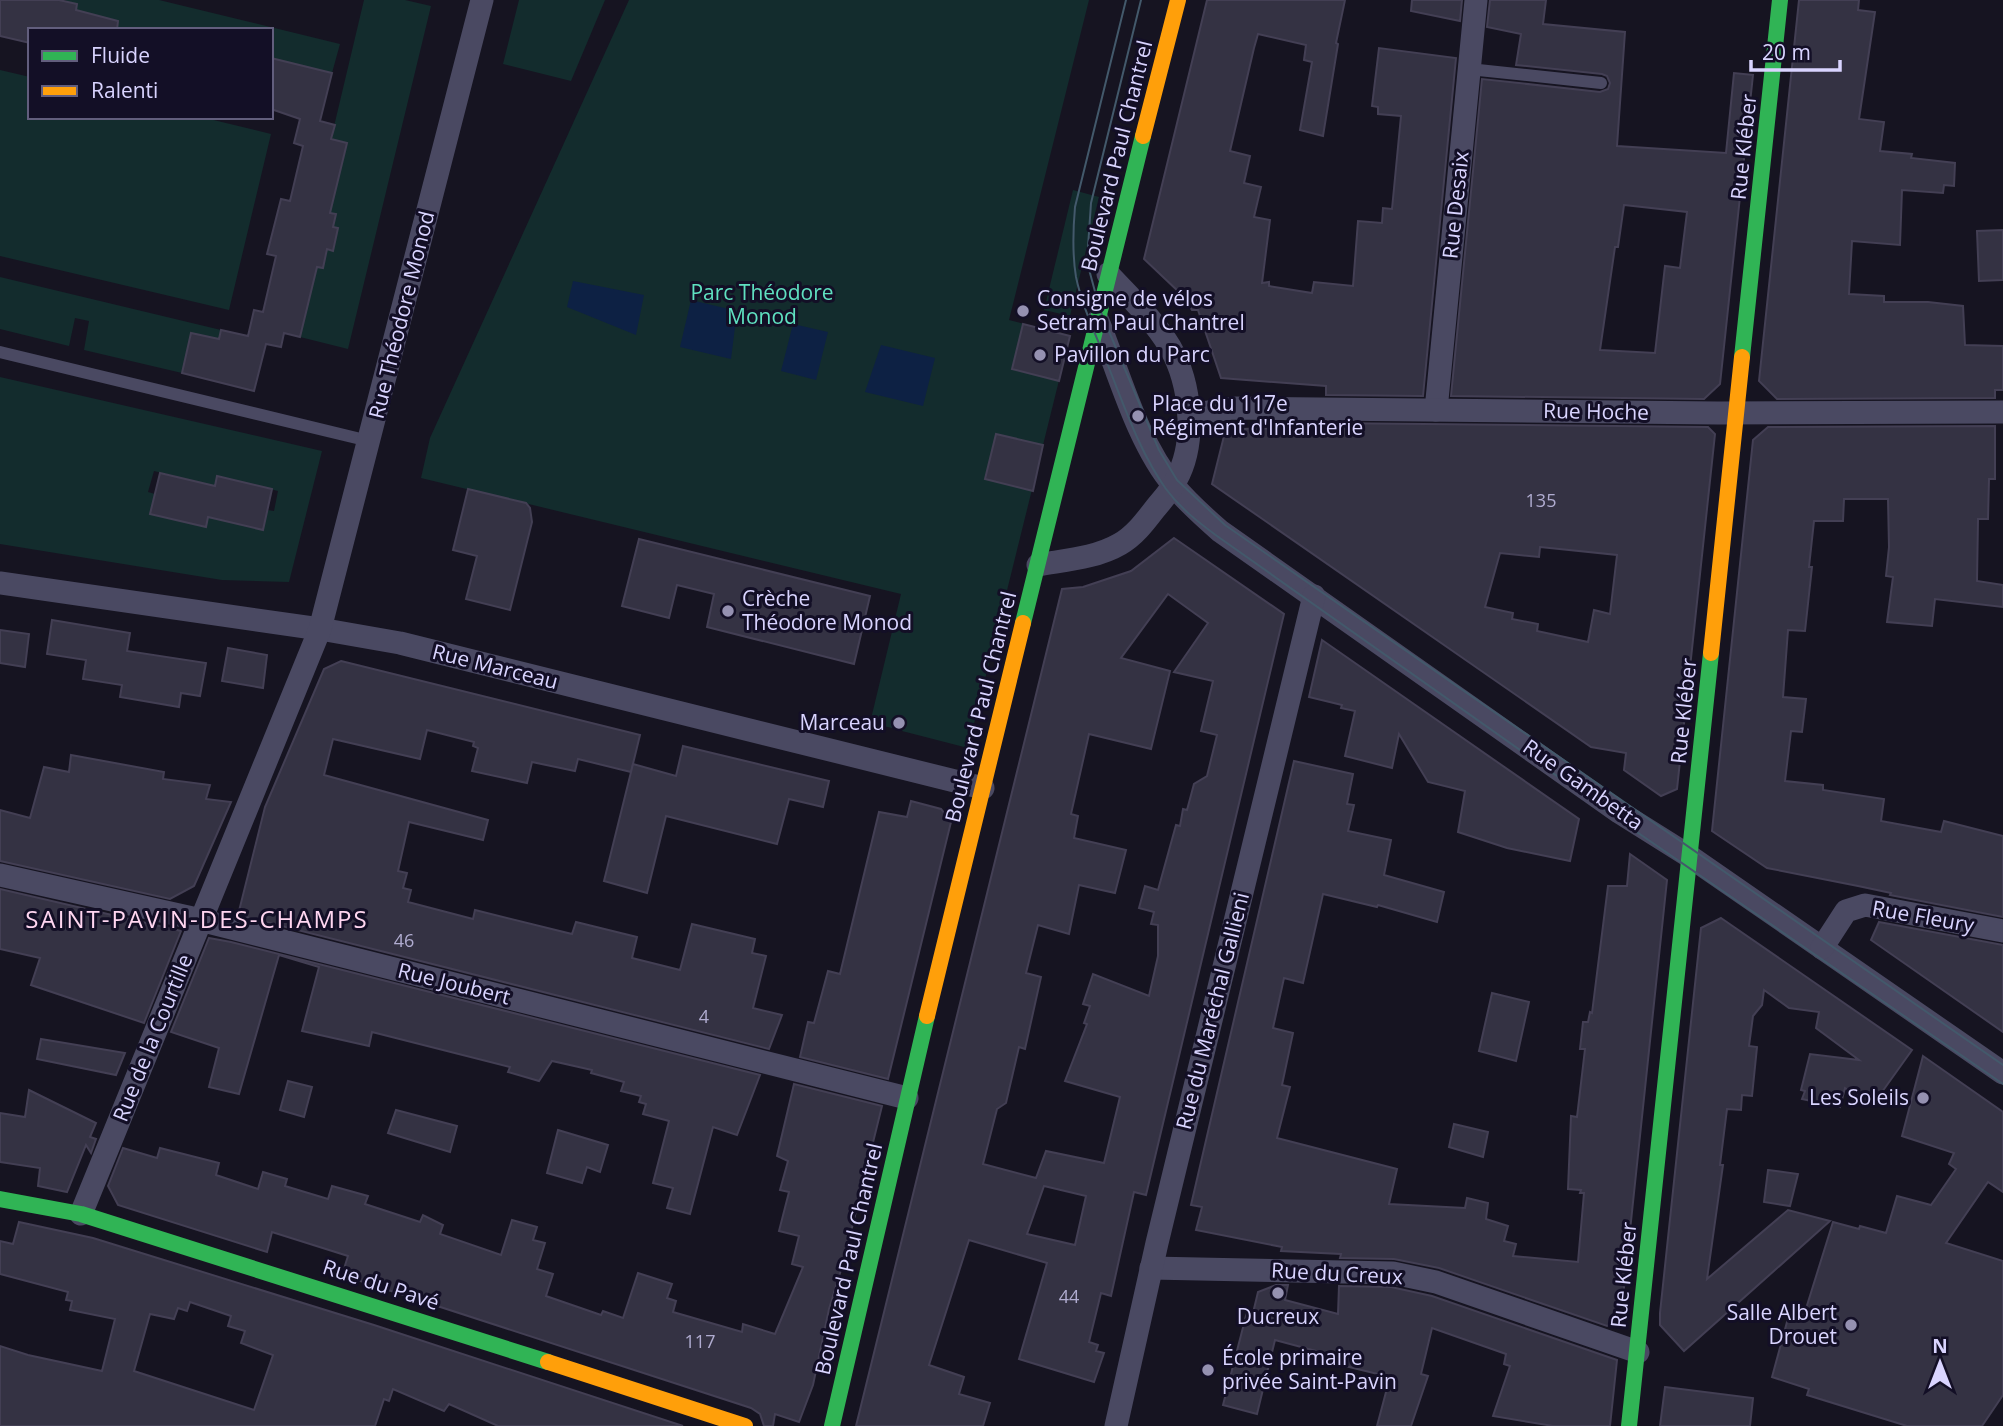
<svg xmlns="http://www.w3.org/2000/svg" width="2003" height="1426" font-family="'Open Sans',sans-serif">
<rect width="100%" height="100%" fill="#161421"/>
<!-- green -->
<g fill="#132c2d" fill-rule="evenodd">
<path d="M64 0H159L340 44 332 73 271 58V30H200L191 27 190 30 176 28 175 30H88L76 10 77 4Z"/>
<path d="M364 0H405L431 6 348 349 300 337 317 267 323 268 327 249 333 250 338 229 333 227 336 215 330 213 347 144 331 139Z"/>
<path d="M519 0H605L571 81 503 64Z"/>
<path d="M629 0H1089L1009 320 1070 336 968 748 902 731 905 718 895 716 892 728 870 723 901 594 421 478 430 438Z"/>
<path d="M0 70 30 77V117H201L271 134 229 310 0 256Z"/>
<path d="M1073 190 1099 197 1070 316 1044 310Z"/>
<path d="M0 277 221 330 219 339 191 333 182 373 84 350 89 321 75 318 69 346 0 329Z"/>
<path d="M0 377 322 451 289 582 222 580 0 544ZM154 471 215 486 218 476 278 491 274 511 267 510 262 530 222 520 209 512 206 526 150 514 155 494 148 492Z"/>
</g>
<!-- water -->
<g fill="#0d2144">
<path d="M573 281 644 295 636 335 567 307Z"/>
<path d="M691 300 737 311 731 359 680 347Z"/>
<path d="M793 324 828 332 816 380 781 371Z"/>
<path d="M881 345 935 358 923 406 865 392Z"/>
</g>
<!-- building -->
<g fill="#343243" stroke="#433f54" stroke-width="2" fill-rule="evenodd">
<path d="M0 0H59L77 4 76 10 118 21 117 30H30V43L0 36Z"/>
<path d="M1207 0H1345L1336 43 1338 44 1323 136 1300 130 1312 62 1304 60 1306 45 1258 34 1254 48 1230 151 1250 156 1244 183 1261 187 1254 217 1270 220 1262 283 1269 282V286L1312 293 1314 282 1353 286 1358 221 1382 223 1383 208 1392 209 1401 116 1378 114V107L1372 106 1379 48 1456 58 1423 396 1326 395V386L1221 378 1198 310H1192L1181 294 1144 259Z"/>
<path d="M1412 0H1462L1460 21 1411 11Z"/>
<path d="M1490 0H1546L1543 24 1625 32 1617 146 1726 153 1734 73 1753 75 1720 384 1704 399 1451 396 1482 79 1600 92 1608 89 1610 83 1607 76 1602 74 1516 65 1521 34 1487 27ZM1624 205 1687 212 1680 268 1665 266 1655 353 1600 350 1615 247H1618Z"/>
<path d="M1799 0H1859L1858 10 1875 12 1859 119 1884 122 1880 151 1912 154 1911 158 1955 163 1954 186 1944 185 1943 193 1902 190 1900 245 1852 241 1849 294 1884 296V302H1928L1963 306 1965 345 2003 346V390H1995V398L1777 399 1759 381Z"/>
<path d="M271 58 332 73 320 121 335 125 331 139 347 143 330 213 336 214 333 227 338 228 333 251 327 249 323 268 317 267 300 337 284 333 281 347 266 344 254 391 182 373 191 333 219 339 221 330 248 336 254 310 263 312 276 256 267 254 281 199 290 201 303 146 294 143 300 119 271 109Z"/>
<path d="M2003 230V280L1979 281 1977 231Z"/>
<path d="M1023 324 1070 336 1059 381 1012 369Z"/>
<path d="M1323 423 1708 427 1715 434 1677 789 1661 796 1624 770 1626 753 1591 747 1212 484 1224 436 1233 429 1323 428ZM1540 547 1617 555 1610 614 1594 610 1588 642 1537 631 1538 624 1512 619 1513 613 1485 607 1500 553 1539 557Z"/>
<path d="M1995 426V479H1989L1988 519H1978L1977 581 2003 585V607L1935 599 1932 626 1887 622 1893 577 1886 576 1889 547 1888 499H1844L1843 521H1814L1809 567H1812L1805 631 1788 630 1783 697 1806 699 1802 732 1791 731 1785 781 1823 785V790L1884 799 1881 821 1941 832 1944 821 2003 836V917L1890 895 1891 893 1858 886 1767 868 1712 831 1753 440 1768 427Z"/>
<path d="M996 434 1043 445 1033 491 985 479Z"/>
<path d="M160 473 215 486 217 476 272 489 263 530 208 517 206 527 150 514Z"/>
<path d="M468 489 526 503 530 508 532 522 510 610 466 599 477 556 453 550Z"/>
<path d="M1174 538 1284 614 1146 1195 1134 1192 1111 1296 1101 1293 1089 1342 1098 1345 1096 1351 1104 1353 1094 1382 1019 1359 1047 1263 969 1240 929 1365 964 1377 959 1394 990 1403 983 1426H856L1062 589 1083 587 1131 571ZM1168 594 1208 623 1174 672 1213 681 1201 731 1217 735 1207 776 1194 784 1187 810 1183 809 1180 826 1176 825 1158 890 1145 886 1139 908 1154 912 1151 924 1158 925V956L1149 996 1093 974 1083 1004 1090 1006 1084 1023 1087 1024 1065 1081 1120 1097 1104 1163 1046 1151 1036 1178 983 1164 997 1109 1006 1103 1019 1047 1025 1049 1041 977 1026 973 1038 925 1069 934 1079 885 1115 893 1126 850 1074 838 1078 816 1071 814 1089 734 1151 749 1170 671 1121 658ZM1044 1186 1086 1196 1075 1245 1027 1234Z"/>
<path d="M639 539 870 596 854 664 707 627 714 594 677 585 669 618 622 606Z"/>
<path d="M52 620 130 633 127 651 206 663 200 696 181 693 179 707 120 697 122 685 83 679 86 660 47 654Z"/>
<path d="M0 630 29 634 25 667 0 663Z"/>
<path d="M1322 640 1579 819 1570 861 1507 848 1458 832 1465 791 1428 782 1399 734 1392 768 1345 756 1355 711 1341 708 1342 705 1309 697Z"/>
<path d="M228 648 267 655 263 688 222 681Z"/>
<path d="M341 661 640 735 631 772 578 759 575 771 532 762 527 783 472 771 478 748 473 746 474 742 427 730 420 759 333 739 324 775 488 820 483 840 409 822 398 871 407 873 403 888 411 890 408 902 473 919 475 910 572 934 576 922 637 937 632 958 680 970 692 924 755 939 752 953 766 956 753 1008 782 1015 769 1049 238 915 265 807 324 669Z"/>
<path d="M683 746 829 781 823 807 789 799 777 844 666 816 647 893 604 881 633 764 676 776Z"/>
<path d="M71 755 164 772 163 779 210 785 206 799 231 802 194 886 170 899 0 861V810L30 818 44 767 69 772Z"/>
<path d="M1294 761 1353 774 1347 804 1354 805 1348 831 1391 840 1384 875 1444 892 1437 922 1378 905 1377 907 1323 894 1303 983 1284 978 1273 1028 1293 1033 1282 1085 1290 1087 1277 1138 1397 1169 1389 1204 1465 1208 1467 1198 1488 1203 1486 1219 1508 1226 1504 1241 1516 1244 1513 1256 1578 1262 1584 1193H1580L1581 1190 1568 1189 1571 1116 1577 1117 1585 1049H1580L1583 1022H1588L1590 1012 1592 1013 1608 886H1627L1630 854 1667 880 1621 1316 1607 1326 1439 1268 1394 1259 1340 1258 1341 1254 1281 1251 1282 1247 1196 1230 1202 1207 1191 1205Z"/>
<path d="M911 801 941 809 951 822 888 1079 800 1057 808 1022 814 1023 828 971 840 974 879 812 907 817Z"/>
<path d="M0 889 181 931 144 1023 31 985 40 958 0 949Z"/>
<path d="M1721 918 1912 1050 1872 1106 1845 1088 1840 1107 1802 1099 1805 1091 1801 1090 1810 1054 1859 1060 1816 1028 1819 1012 1789 1008 1764 990 1762 1005 1753 1016 1749 1046 1757 1047 1752 1096 1742 1095 1741 1110 1727 1109 1720 1165H1723L1707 1279 1788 1210 1830 1221 1684 1351 1660 1325V1313L1701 928Z"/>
<path d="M1879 922 2003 945V1032L1871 940Z"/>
<path d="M209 938 231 942 760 1075 737 1135 713 1127 690 1214 667 1208 673 1188 653 1183 669 1121 643 1114 646 1104 639 1102 641 1096 621 1091 624 1082 591 1073 592 1070 552 1061 539 1081 508 1072 510 1067 372 1032 369 1046 302 1031 319 967 279 955 239 1094 209 1087 219 1048 171 1032Z"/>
<path d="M1492 993 1529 1002 1516 1061 1479 1051Z"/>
<path d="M41 1039 125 1053 116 1075 37 1059Z"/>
<path d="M1923 1056 2003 1112V1192L1988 1182 1946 1243 2003 1261V1395L1982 1426H1907L1807 1395 1809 1389 1772 1377 1790 1311 1804 1315 1833 1222 1859 1229 1860 1226 1886 1233 1897 1196 1931 1205 1956 1169 1949 1164 1954 1153 1902 1136Z"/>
<path d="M288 1081 312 1087 304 1117 280 1110Z"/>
<path d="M794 1084 882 1106 844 1260 829 1309 813 1385 799 1422 775 1414 773 1426H764L760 1414 751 1408 342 1275 348 1256 272 1232 267 1252 118 1205 108 1186 123 1148 157 1158 160 1148 219 1163 216 1175 258 1189 263 1172 287 1179 285 1186 328 1199 332 1186 368 1196 365 1204 420 1222 423 1215 443 1225 440 1234 501 1255 512 1220 537 1227 533 1240 545 1243 537 1269 553 1274 546 1296 601 1315 603 1311 623 1318 638 1273 672 1284 667 1298 676 1301 673 1312 742 1332 743 1324 775 1334 803 1267 792 1264 799 1236 779 1231 789 1192 780 1190 788 1161 777 1156Z"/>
<path d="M29 1090 96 1123 90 1137 96 1139 91 1153 86 1145 67 1192 38 1186 40 1168 0 1162V1113L25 1117Z"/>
<path d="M396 1110 457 1126 450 1152 388 1133Z"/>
<path d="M1454 1124 1488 1132 1483 1157 1449 1147Z"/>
<path d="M558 1130 608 1145 600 1172 587 1167 582 1183 547 1173Z"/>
<path d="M1768 1170 1798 1174 1790 1206 1764 1202Z"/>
<path d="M19 1222 93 1238 374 1325 683 1426H498L449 1404 444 1411 393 1389 389 1401 384 1399 375 1426H0V1346L28 1355 102 1371 115 1319 70 1310 72 1301 66 1300 68 1292 0 1274V1241L13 1244ZM190 1302 231 1316 228 1326 245 1331 241 1343 273 1355 254 1410 134 1371 150 1314 174 1319 178 1308 187 1311Z"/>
<path d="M1276 1285H1288L1285 1300 1338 1314 1339 1286 1391 1287 1432 1296 1617 1360 1610 1426H1553L1493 1416 1510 1366 1504 1364 1506 1354 1432 1328 1421 1374 1428 1376 1411 1426H1377L1390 1377 1345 1366 1346 1359 1275 1340 1257 1414 1223 1405 1247 1312 1253 1313 1258 1292Z"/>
<path d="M1665 1387 1753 1398 1750 1426H1660Z"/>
</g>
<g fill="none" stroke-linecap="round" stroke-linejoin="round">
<!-- lane -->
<g stroke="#4a4962" stroke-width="12">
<path d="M1469 69 1601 83"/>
<path d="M0 352 369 441"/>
</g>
<!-- street -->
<g stroke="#4a4962" stroke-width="23">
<path d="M1098 321C1119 373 1138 444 1174 486 1188 503 1204 517 1220 531L1619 812 1689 856 2003 1073"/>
<path d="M1436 410 1476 0"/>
<path d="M1189 415 1233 408 1718 413 2003 412"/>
<path d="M1038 565C1066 560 1096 558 1120 544 1134 536 1144 523 1154 510 1161 501 1171 491 1176 480 1197 442 1191 384 1170 347 1154 320 1130 297 1108 274"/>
<path d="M0 583 320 629 400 643 983 788"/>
<path d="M0 875 188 917 907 1098"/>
<path d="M1822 948 1846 911 1865 905 2003 931"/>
<path d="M81 1214 320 629 482 0"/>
<path d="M1151 1268 1393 1273 1436 1282 1638 1352"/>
<path d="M1116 1426 1157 1243 1314 596"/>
</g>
<!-- fast -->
<g stroke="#30b455" stroke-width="16">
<path d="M1742 357 1780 0"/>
<path d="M1023 623 1143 136"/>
<path d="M0 1199 81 1214 548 1362"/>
<path d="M832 1426 927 1016"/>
<path d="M1629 1426 1711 653"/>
</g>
<!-- slow -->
<g stroke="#ff9f0a" stroke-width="16">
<path d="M1143 136 1178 0"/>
<path d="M1711 653 1742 357"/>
<path d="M927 1016 1023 623"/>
<path d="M548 1362 745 1426"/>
</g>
<!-- tram -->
<g stroke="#43596b" stroke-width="2">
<path d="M1126 0 1075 207C1073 230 1072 253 1076 277 1082 306 1096 335 1107 363 1124 405 1139 451 1166 489 1180 508 1198 522 1217 536L1615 817 2003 1084"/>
<path d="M1141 0 1091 203 1087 262 1100 310 1159 450 1177 480 1225 525 2003 1065"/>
</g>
</g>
<!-- markers -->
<g fill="#9591b1" stroke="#130f26" stroke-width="2.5">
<circle cx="1023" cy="311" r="7"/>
<circle cx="1040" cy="355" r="7"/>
<circle cx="1138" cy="416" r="7"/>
<circle cx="728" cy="611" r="7"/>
<circle cx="899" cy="723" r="7"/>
<circle cx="1923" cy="1098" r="7"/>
<circle cx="1278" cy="1293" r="7"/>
<circle cx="1851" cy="1325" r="7"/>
<circle cx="1208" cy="1370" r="7"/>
</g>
<g text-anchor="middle" stroke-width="6" stroke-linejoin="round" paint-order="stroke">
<!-- number labels -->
<g font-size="18" fill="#b0acd0">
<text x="1541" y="507">135</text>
<text x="404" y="947">46</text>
<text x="704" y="1023">4</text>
<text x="1069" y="1303">44</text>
<text x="700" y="1348">117</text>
</g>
<!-- street labels -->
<g font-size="21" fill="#d9d4ff" stroke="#130f26">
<text transform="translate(1744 147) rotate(-84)" y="7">Rue Kléber</text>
<text transform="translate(1117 156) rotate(-76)" y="7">Boulevard Paul Chantrel</text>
<text transform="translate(1456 205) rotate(-84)" y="7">Rue Desaix</text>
<text transform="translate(402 315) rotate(-76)" y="7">Rue Théodore Monod</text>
<text transform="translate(1596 412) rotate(1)" y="7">Rue Hoche</text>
<text transform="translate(495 667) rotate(14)" y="7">Rue Marceau</text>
<text transform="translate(981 707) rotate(-76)" y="7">Boulevard Paul Chantrel</text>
<text transform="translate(1684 711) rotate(-84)" y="7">Rue Kléber</text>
<text transform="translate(1583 785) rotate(35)" y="7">Rue Gambetta</text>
<text transform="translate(1923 917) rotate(10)" y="7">Rue Fleury</text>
<text transform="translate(454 984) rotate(14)" y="7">Rue Joubert</text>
<text transform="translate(1213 1011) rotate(-76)" y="7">Rue du Maréchal Gallieni</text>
<text transform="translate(153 1038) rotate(-68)" y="7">Rue de la Courtille</text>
<text transform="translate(849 1259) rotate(-77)" y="7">Boulevard Paul Chantrel</text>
<text transform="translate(1337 1274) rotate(3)" y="7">Rue du Creux</text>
<text transform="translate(1624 1275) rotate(-84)" y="7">Rue Kléber</text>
<text transform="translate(381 1285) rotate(18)" y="7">Rue du Pavé</text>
</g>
<!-- park labels -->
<g font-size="21" fill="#5fe0c0" stroke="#130f26">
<text x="762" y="300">Parc Théodore<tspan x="762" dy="24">Monod</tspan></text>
</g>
<!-- poi labels -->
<g font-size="21" fill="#d9d4ff" stroke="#130f26" text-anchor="start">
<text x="1037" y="306">Consigne de vélos<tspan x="1037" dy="24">Setram Paul Chantrel</tspan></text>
<text x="1054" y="362">Pavillon du Parc</text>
<text x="1152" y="411">Place du 117e<tspan x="1152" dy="24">Régiment d'Infanterie</tspan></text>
<text x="742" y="606">Crèche<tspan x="742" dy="24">Théodore Monod</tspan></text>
<text x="885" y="730" text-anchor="end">Marceau</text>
<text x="1909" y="1105" text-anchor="end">Les Soleils</text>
<text x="1837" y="1320" text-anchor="end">Salle Albert<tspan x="1837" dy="24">Drouet</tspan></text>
<text x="1278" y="1324" text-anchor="middle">Ducreux</text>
<text x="1222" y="1365">École primaire<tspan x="1222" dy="24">privée Saint-Pavin</tspan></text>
</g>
<!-- quarter labels -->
<g font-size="24" letter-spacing="2" fill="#ffd6f0" stroke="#130f26">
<text x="197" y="928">SAINT-PAVIN-DES-CHAMPS</text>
</g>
</g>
<!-- legend -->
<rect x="28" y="28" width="245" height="91" fill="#130f26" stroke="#625e7d" stroke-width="2"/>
<rect x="42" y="51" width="35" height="10" fill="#30b455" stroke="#625e7d" stroke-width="2"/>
<text x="91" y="63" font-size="21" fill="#d9d4ff">Fluide</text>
<rect x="42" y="86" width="35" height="10" fill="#ff9f0a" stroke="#625e7d" stroke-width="2"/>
<text x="91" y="98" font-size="21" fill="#d9d4ff">Ralenti</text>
<!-- north arrow -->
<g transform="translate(1940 1363)" stroke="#130f26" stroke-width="5" paint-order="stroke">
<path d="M0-5L12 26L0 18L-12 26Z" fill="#d9d4ff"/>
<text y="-10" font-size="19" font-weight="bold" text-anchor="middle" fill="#d9d4ff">N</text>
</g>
<!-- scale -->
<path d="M1751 60v10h89v-10" fill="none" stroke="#d9d4ff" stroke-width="3.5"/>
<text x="1762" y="60" font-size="21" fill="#d9d4ff" stroke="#130f26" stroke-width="5" paint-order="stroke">20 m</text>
</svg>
